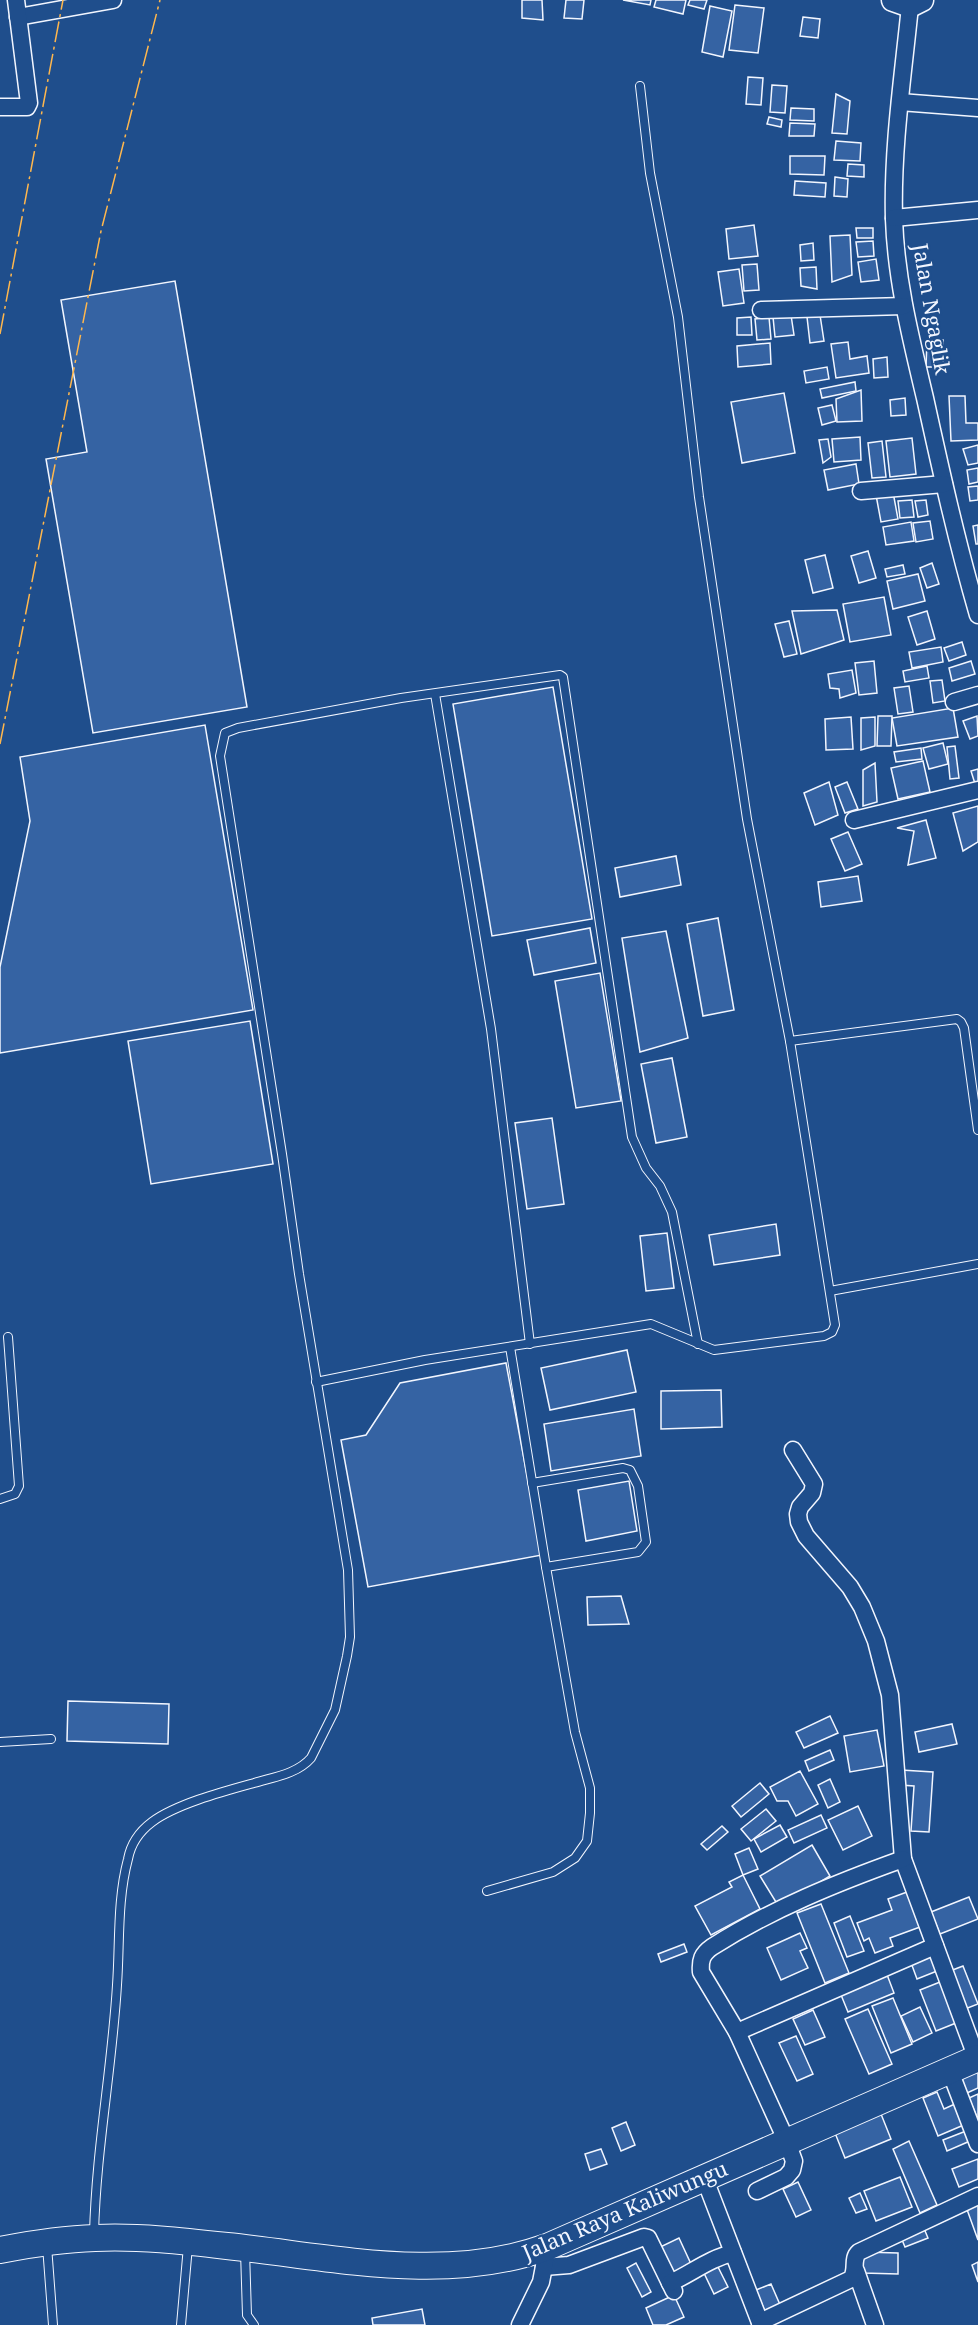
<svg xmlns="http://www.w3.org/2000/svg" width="978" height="2325" font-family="'Noto Serif',serif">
<rect width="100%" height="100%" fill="#1f4e8c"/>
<!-- building -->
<g fill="#3563a3" stroke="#f2f6ff" stroke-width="1.5">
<path d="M522 0H542L543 20 522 18Z"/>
<path d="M566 0H584L582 19 564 18Z"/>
<path d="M623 0H651L650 5Z"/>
<path d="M656 0H686L683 14 654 7Z"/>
<path d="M690 0H707L704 9 688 5Z"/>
<path d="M735 5 764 8 758 53 729 50Z"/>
<path d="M710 6 732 11 723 57 702 52Z"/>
<path d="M803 17 820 19 818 38 800 36Z"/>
<path d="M748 77 763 78 761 105 746 104Z"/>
<path d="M772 85 787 86 785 113 770 112Z"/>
<path d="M836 94 850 101 847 134 832 133Z"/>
<path d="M791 108 814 109V121L790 120Z"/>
<path d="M769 117 782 120 781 127 767 124Z"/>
<path d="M790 123 815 124 814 136H789Z"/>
<path d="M836 141 861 143 860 161 834 160Z"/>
<path d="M790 156H825L824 175 790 174Z"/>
<path d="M848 164 864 165V177L847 176Z"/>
<path d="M835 177 848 179 847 197 834 196Z"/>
<path d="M795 181 826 183 825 197 794 195Z"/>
<path d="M754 225 758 256 729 259 726 229Z"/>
<path d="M856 228H873V238H857Z"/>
<path d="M850 235 852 275 832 282 830 236Z"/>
<path d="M873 241 874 256 858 257 856 242Z"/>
<path d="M813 243 814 260 801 261 800 245Z"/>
<path d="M876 259 879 280 861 282 858 262Z"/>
<path d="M757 264 759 290 744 291 742 265Z"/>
<path d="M816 267 817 289 801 286 800 268Z"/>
<path d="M739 269 744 303 723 306 718 272Z"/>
<path d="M175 281 247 707 93 733 46 459 87 452 61 300Z"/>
<path d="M791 315 794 335 775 337 773 317Z"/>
<path d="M820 315 824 341 810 343 807 317Z"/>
<path d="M751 317 752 335H737V318Z"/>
<path d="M769 317 771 339 757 340 755 319Z"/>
<path d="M927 340H943V367H926Z"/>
<path d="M848 342 850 359 867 356 869 373 836 378 831 344Z"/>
<path d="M770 343 771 364 738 367 737 346Z"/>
<path d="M887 357 888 377 874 378 873 359Z"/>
<path d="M827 367 829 379 806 383 804 371Z"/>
<path d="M855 382 856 391 822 398 820 389Z"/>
<path d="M861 390 862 421 837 422 836 399Z"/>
<path d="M784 393 795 453 742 463 731 402Z"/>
<path d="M949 396H965L966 423H978V440L951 441Z"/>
<path d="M905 398 906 415 891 416 890 400Z"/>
<path d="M832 405 836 421 822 425 818 408Z"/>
<path d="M860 437 861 460 834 462 832 439Z"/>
<path d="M912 438 916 474 890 477 886 441Z"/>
<path d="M828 439 831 457 823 463 819 440Z"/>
<path d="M882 441 886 477 872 478 868 443Z"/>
<path d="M978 445V463L968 465 963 449Z"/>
<path d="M856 464 859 484 828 490 824 470Z"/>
<path d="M978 468V482L969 484 967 470Z"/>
<path d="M978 486V500L970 501 968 487Z"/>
<path d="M893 492 898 519 881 522 876 495Z"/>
<path d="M912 500 914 517 900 518 898 501Z"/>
<path d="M926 500 928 515 918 517 915 501Z"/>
<path d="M930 521 933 539 916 542 913 523Z"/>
<path d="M911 522 914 541 886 545 883 527Z"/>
<path d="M978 525V544H976L973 526Z"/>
<path d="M868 551 876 578 859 583 851 556Z"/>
<path d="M825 555 833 588 813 593 805 560Z"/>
<path d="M932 563 939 584 927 588 920 568Z"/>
<path d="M903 565 905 574 887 577 885 569Z"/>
<path d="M918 574 925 601 893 609 887 581Z"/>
<path d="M884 597 891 635 850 642 843 604Z"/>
<path d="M837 610 844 640 801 654 792 611Z"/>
<path d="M927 611 935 639 917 645 908 617Z"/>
<path d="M789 621 797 654 784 657 775 624Z"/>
<path d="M962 642 966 655 949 661 944 648Z"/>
<path d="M941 647 943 662 912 668 909 652Z"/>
<path d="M874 661 877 693 859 695 855 663Z"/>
<path d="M971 661 975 674 952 681 949 668Z"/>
<path d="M927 666 929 678 905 682 903 671Z"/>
<path d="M852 670 856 693 840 698 839 689 830 688 828 674Z"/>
<path d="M942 680 945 701 933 703 930 681Z"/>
<path d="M909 686 913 712 898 714 894 688Z"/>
<path d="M553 687 592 919 492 936 453 704Z"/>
<path d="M953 708 958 737 897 746 892 718Z"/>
<path d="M878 716H892L891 746H877Z"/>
<path d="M977 716 978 736 970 739 963 721Z"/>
<path d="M851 717 853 749 826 750 825 719Z"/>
<path d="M875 717V746L861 750V718Z"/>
<path d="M205 725 253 1010 0 1053V967L30 821 20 757Z"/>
<path d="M943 743 948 764 929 769 923 748Z"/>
<path d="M955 746 959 778 950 779 947 747Z"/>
<path d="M921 748 922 759 896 762 894 752Z"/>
<path d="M923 761 930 792 898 799 891 768Z"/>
<path d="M875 763 877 802 863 806V770Z"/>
<path d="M978 769V787H976L971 771Z"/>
<path d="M829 782 838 815 815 825 804 793Z"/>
<path d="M847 782 858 809 845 813 835 787Z"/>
<path d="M978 806V842L963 851 953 813Z"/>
<path d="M926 820 936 858 908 865 914 831 897 828Z"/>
<path d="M848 832 862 864 845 871 831 839Z"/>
<path d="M676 856 681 885 620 897 615 868Z"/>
<path d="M858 876 862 901 821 907 818 882Z"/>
<path d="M718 918 734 1010 703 1016 687 924Z"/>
<path d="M590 928 596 963 534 975 527 940Z"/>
<path d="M666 931 688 1038 640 1052 622 938Z"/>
<path d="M600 973 621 1101 576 1108 555 981Z"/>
<path d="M250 1021 273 1164 151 1184 128 1041Z"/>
<path d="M672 1058 687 1137 656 1143 641 1064Z"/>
<path d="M552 1118 564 1204 527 1209 515 1123Z"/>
<path d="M776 1224 780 1255 714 1265 709 1235Z"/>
<path d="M667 1233 674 1288 646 1291 640 1236Z"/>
<path d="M627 1350 636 1392 550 1410 541 1368Z"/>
<path d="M506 1363 542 1555 368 1587 341 1440 366 1435 400 1383Z"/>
<path d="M721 1390 722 1427 661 1429V1391Z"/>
<path d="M634 1409 641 1456 551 1471 544 1424Z"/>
<path d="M629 1481 637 1531 586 1541 578 1490Z"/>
<path d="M621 1596 629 1624 588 1625 587 1597Z"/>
<path d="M68 1701 169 1704 168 1744 67 1741Z"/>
<path d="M830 1716 838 1733 804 1748 796 1732Z"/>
<path d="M952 1724 957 1744 919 1752 915 1732Z"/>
<path d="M877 1730 884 1766 850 1772 844 1736Z"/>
<path d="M830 1750 834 1760 809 1771 805 1761Z"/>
<path d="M901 1770 933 1772 929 1832 911 1831 914 1786 900 1785Z"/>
<path d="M800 1771 818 1804 796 1816 788 1801H777L770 1787Z"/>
<path d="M830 1779 840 1802 828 1808 818 1785Z"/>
<path d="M760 1783 769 1794 741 1817 732 1806Z"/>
<path d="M858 1806 872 1836 843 1850 828 1820Z"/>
<path d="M766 1809 776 1821 751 1841 741 1829Z"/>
<path d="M821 1815 827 1828 794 1843 788 1830Z"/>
<path d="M780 1825 787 1837 761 1852 754 1839Z"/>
<path d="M722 1826 728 1832 707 1850 701 1844Z"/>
<path d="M812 1845 830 1876 779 1907 760 1876Z"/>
<path d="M749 1848 758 1869 743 1875 735 1854Z"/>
<path d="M743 1875 760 1909 711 1935 695 1906 732 1887 729 1882Z"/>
<path d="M907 1892 920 1927 890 1938 893 1946 875 1953 869 1938 864 1941 857 1923 892 1910 888 1899Z"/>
<path d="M969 1897 978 1919 940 1934 931 1912Z"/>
<path d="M821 1904 849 1973 825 1983 797 1913Z"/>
<path d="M850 1916 864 1951 847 1957 834 1923Z"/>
<path d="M800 1933 807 1948 800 1951 808 1968 781 1980 767 1948Z"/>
<path d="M684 1944 687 1952 661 1962 658 1954Z"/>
<path d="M930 1952 937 1971 917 1979 910 1960Z"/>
<path d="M963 1966 978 2004 965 2009 950 1971Z"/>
<path d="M886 1972 894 1993 848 2012 839 1990Z"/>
<path d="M940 1982 956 2023 936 2031 920 1990Z"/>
<path d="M893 1998 912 2044 891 2053 872 2006Z"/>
<path d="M920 2007 932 2033 913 2042 901 2016Z"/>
<path d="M868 2009 892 2064 869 2074 845 2019Z"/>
<path d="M813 2010 825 2037 805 2045 793 2019Z"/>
<path d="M796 2036 813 2074 797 2081 779 2043Z"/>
<path d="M978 2071V2088L967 2093 961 2079Z"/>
<path d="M937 2092 944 2109 957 2103 966 2124 938 2136 923 2098Z"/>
<path d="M978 2094V2120L969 2098Z"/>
<path d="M881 2114 891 2139 845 2158 835 2133Z"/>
<path d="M626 2122 635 2145 621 2151 612 2128Z"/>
<path d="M966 2131 970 2141 947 2151 943 2140Z"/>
<path d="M909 2141 937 2205 920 2213 893 2149Z"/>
<path d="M601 2149 607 2164 590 2170 585 2154Z"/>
<path d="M978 2159V2179L959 2187 952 2169Z"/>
<path d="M900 2177 912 2207 876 2221 864 2191Z"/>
<path d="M798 2182 811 2210 796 2217 783 2189Z"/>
<path d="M860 2193 867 2209 856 2213 849 2198Z"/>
<path d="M978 2200V2240L965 2204Z"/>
<path d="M923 2226 928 2238 905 2247 900 2235Z"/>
<path d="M679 2238 691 2264 668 2275 656 2249Z"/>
<path d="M863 2252 898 2253V2274L863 2273Z"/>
<path d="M978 2262V2282L972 2265Z"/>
<path d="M636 2263 651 2292 642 2297 627 2268Z"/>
<path d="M716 2263 728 2287 714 2294 702 2269Z"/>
<path d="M771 2284 781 2307 766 2314 756 2290Z"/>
<path d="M674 2295 684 2317 666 2325H653L646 2308Z"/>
<path d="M422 2309 425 2325H373L372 2318Z"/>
</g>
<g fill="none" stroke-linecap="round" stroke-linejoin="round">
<defs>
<g id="lane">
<path d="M435 694 491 1029 530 1344"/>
<path d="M790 1041 957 1019 961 1022 964 1028 978 1130"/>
<path d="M830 1291 978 1264"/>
<path d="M316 1382 425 1360 651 1324 714 1350 824 1336 832 1332 835 1325 790 1041 747 819 699 497 678 317 650 173 640 86"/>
<path d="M532 1483 623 1468 630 1470 638 1486 646 1542 638 1552 546 1567"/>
<path d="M0 1499 15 1494 19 1486 8 1337"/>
<path d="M0 1742 51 1739"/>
<path d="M487 1891 553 1872 575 1858 587 1841 590 1813V1788L575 1732 546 1567 510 1347"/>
<path d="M94 2234C96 2151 112 2068 117 1985 120 1943 117 1900 128 1859 131 1843 140 1831 152 1822 176 1804 225 1791 254 1783 274 1777 297 1774 311 1758L335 1710 347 1656 350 1637 348 1570 299 1274 282 1154 220 756 225 733 238 728 401 698 560 675 563 677 632 1137 646 1168 660 1186 672 1212 698 1344"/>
<path d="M47 2246 53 2325"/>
<path d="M245 2251 247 2315 254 2325"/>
<path d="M181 2325 188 2246"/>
</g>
<g id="street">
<path d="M910 6C903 76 892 148 894 219 896 280 911 339 925 398 941 471 957 543 978 615"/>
<path d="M18 17 113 0"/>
<path d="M900 102 978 108"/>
<path d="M0 107H27L29 103 16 0"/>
<path d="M894 218 978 210"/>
<path d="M761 310 904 306"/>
<path d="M861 491 944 484"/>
<path d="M954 702 978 695"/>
<path d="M854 820 978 790"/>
<path d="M793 1450 814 1484 812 1493 800 1507 798 1514 799 1522 806 1536 850 1587 862 1607 876 1641 890 1695 903 1859 977 2059"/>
<path d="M737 2032 935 1946"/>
<path d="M950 2071 978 2144"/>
<path d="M704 2177 761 2325"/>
<path d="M757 2191 786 2177 792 2170 794 2161 787 2142 737 2032 701 1972C700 1960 702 1954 712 1947 772 1909 836 1883 903 1859"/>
<path d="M544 2267 569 2265 644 2237 648 2238 674 2291"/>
<path d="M856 2271 875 2325"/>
<path d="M670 2283C692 2273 710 2258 733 2253"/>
<path d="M760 2322 851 2279C858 2270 851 2259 859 2252L978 2196"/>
<path d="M520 2325 541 2282 546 2256"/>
</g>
<path id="secondary" d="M893 0 910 6 922 0"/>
<path id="primary" d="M0 2250C31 2244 64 2239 95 2238 138 2236 183 2241 227 2246 332 2257 444 2284 547 2247L978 2058"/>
</defs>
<!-- lane casing -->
<use href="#lane" stroke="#f2f6ff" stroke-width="10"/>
<!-- street casing -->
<use href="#street" stroke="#f2f6ff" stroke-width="19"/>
<!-- secondary casing -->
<use href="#secondary" stroke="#f2f6ff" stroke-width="25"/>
<!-- primary casing -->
<use href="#primary" stroke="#f2f6ff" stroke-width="28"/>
<!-- lane -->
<use href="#lane" stroke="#1f4e8c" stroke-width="8"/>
<!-- street -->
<use href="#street" stroke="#1f4e8c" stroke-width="16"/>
<!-- secondary -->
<use href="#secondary" stroke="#1f4e8c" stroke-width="22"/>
<!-- primary -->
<use href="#primary" stroke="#1f4e8c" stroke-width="26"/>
<!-- power -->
<g stroke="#ffb74d" stroke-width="1.5" stroke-dasharray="21 4.5 3 4.5" stroke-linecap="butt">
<path d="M0 334 63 0"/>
<path d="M0 744 101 231 160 0"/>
</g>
</g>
<g text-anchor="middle" stroke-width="4.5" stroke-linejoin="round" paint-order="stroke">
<!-- street labels -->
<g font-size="21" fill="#f2f6ff" stroke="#1f4e8c">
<text transform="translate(931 309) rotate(80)" y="7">Jalan Ngaglik</text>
<text transform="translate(625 2211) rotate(-23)" y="7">Jalan Raya Kaliwungu</text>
</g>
</g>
</svg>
